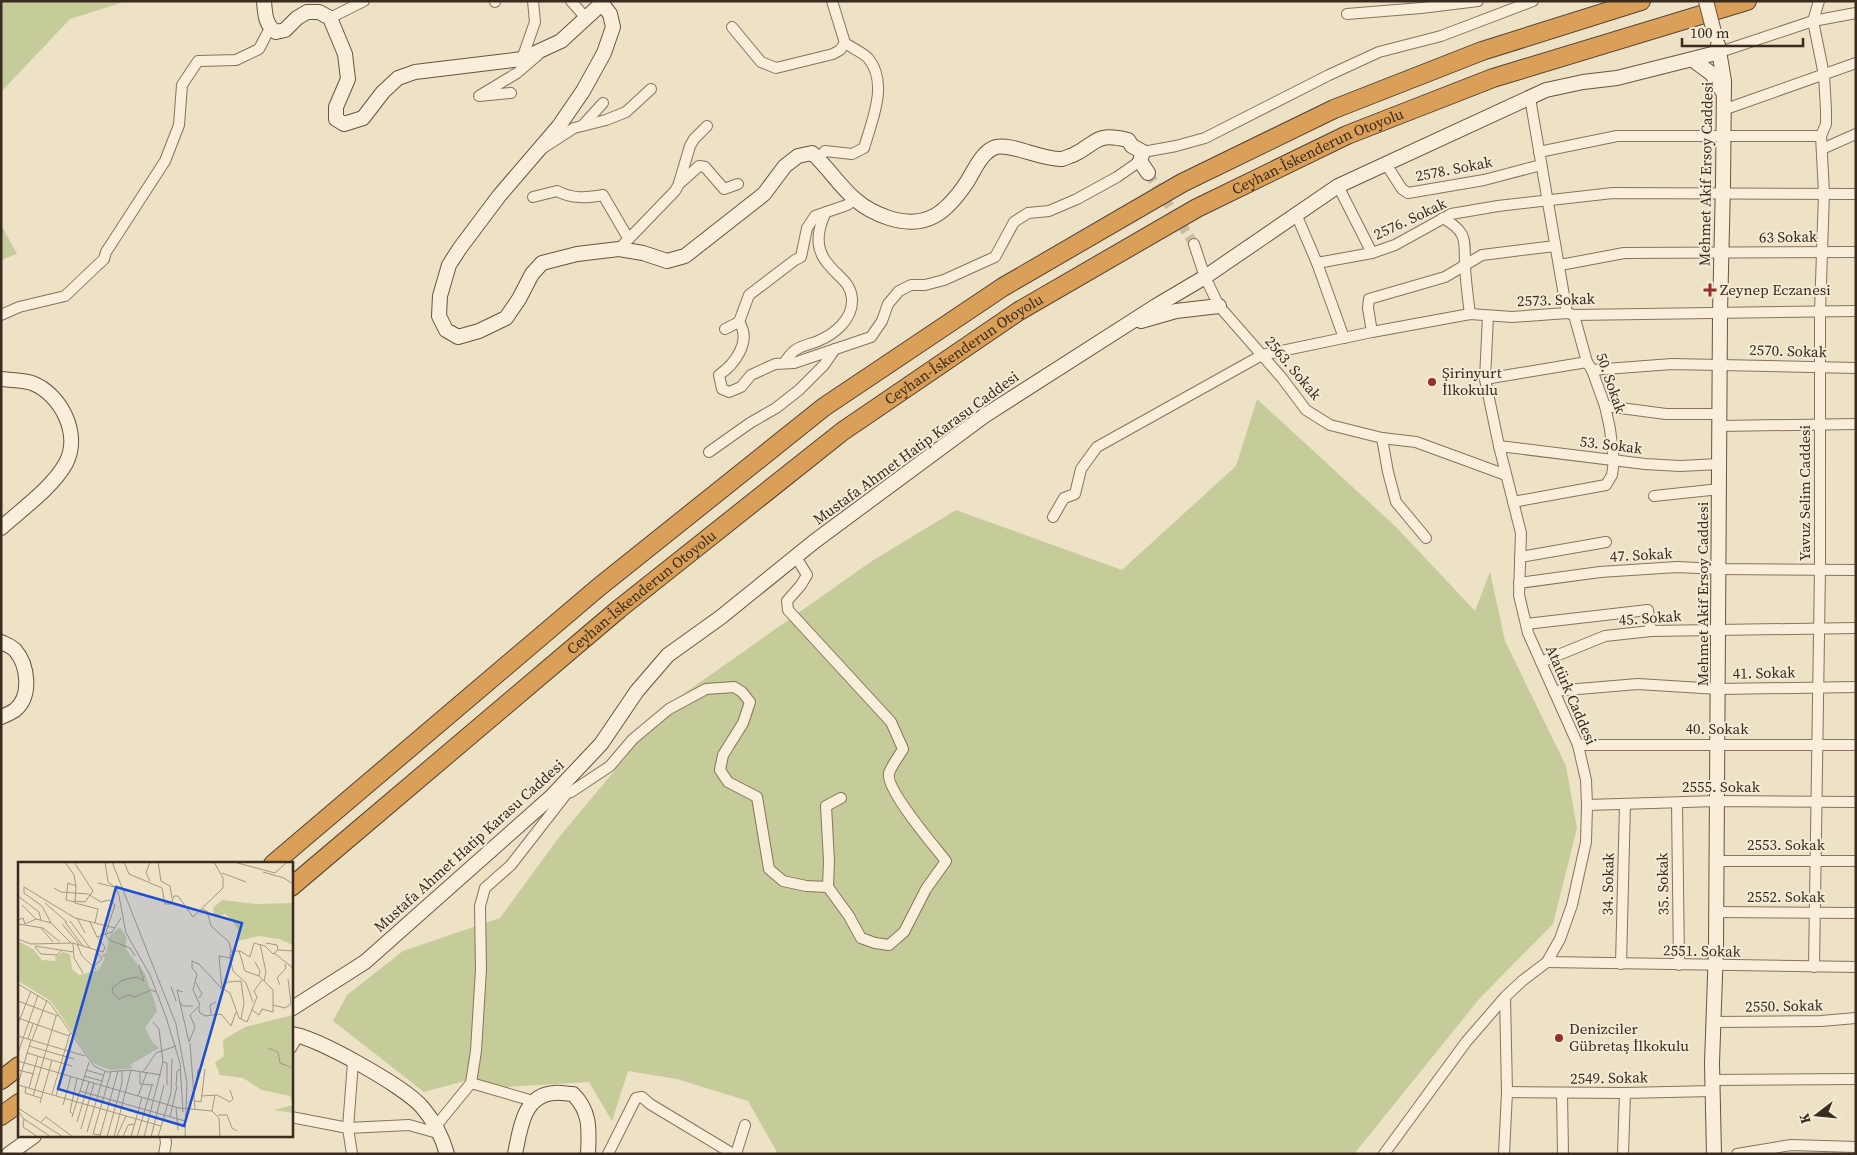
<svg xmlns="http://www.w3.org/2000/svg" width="1857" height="1155" font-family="'Source Serif 4',serif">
<rect width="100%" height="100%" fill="#ede1c6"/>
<!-- green -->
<g fill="#c6cb9a">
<path d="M1 1H127L70 19 1 92Z"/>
<path d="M1 225 17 254 1 260Z"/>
<path d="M1257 399 1396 527 1475 611 1490 572 1505 641 1566 766 1577 828 1553 924 1480 998 1354 1154H778L748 1101 677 1079 628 1071 612 1121 589 1082 502 1087 468 1080 424 1092 333 1021 347 995 403 951 500 918 560 836 672 702 872 561 956 510 1122 570 1236 466Z"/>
</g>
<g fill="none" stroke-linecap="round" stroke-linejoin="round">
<!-- street-tunnel -->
<path stroke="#c9bda5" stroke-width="10" stroke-dasharray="10 5" stroke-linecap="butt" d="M1148 173 1194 244"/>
<defs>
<g id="street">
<path d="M571 1 586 18"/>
<path d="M495 2V1"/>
<path d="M1347 14 1421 8 1478 1"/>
<path d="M330 18 364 1"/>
<path d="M732 27 761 62 776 68 833 54 840 50 845 43"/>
<path d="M1720 52 1813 21 1856 13"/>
<path d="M522 59 535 22 533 1"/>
<path d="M511 93 479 96 517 73 538 55"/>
<path d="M1530 98 1567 313"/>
<path d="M1723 110 1856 63"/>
<path d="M582 126 603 103"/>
<path d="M543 148 574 128 606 120 626 112 651 89"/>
<path d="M1822 149 1856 134"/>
<path d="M1143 152 1176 146 1205 138 1329 75 1379 52 1441 36 1533 1"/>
<path d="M1539 152 1617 136H1821"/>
<path d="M818 158 825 151 852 154 864 148C872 120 889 83 868 58 862 52 852 48 845 43L832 1"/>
<path d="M1386 164 1402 189 1408 193 1484 180 1541 165"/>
<path d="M679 183 690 146 694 139 707 126"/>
<path d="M1338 186 1372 253"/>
<path d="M533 197 557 191C572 199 587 198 603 195L628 238"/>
<path d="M1296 214 1317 263 1344 338"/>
<path d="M1443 218C1469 233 1464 241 1465 267 1466 283 1468 299 1470 314"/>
<path d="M1194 244 1205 277 1219 306 1282 378 1306 410 1330 425 1382 438 1416 442 1506 475"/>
<path d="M619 249 675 191 679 184 699 166 705 167 724 189 738 184"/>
<path d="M1317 263 1372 253 1395 245 1451 214 1498 206 1613 193 1856 194"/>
<path d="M1560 265 1624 253 1856 252"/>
<path d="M1 315 19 307 65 296 104 259 106 252 165 161 179 125 182 85 198 61 236 60 259 49 270 28"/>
<path d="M739 322 749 295 795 260 801 257 807 228 815 216 847 205 855 200"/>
<path d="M725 329 739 322C752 341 735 364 719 375L722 389 729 392 741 387 751 375 775 364 794 363 871 337 882 321 888 304 899 291 911 285H925L944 280 986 261 995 257 1014 222 1028 213 1049 211 1077 199 1117 177 1140 161"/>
<path d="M1372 332 1368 308 1369 299 1445 277 1482 255 1555 246"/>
<path d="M784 363C788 358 791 352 797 349 803 345 811 344 818 341 835 334 853 319 852 299 851 282 838 277 829 265 814 249 817 230 826 212"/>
<path d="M1592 370 1672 364 1856 368"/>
<path d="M1485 379 1587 362"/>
<path d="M1605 406 1666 414H1720"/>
<path d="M1720 426 1856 424"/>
<path d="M1382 438 1388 472 1396 502 1426 538"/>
<path d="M1499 446 1645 464 1680 466 1720 464"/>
<path d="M709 452 750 423 776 408 799 390 824 365 835 349"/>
<path d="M1654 496 1720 489"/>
<path d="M1513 502 1606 485 1612 475 1614 461 1610 429 1605 406 1592 370 1587 362 1574 315"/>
<path d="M1053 517 1064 498 1075 494 1081 469 1097 447 1262 355 1372 332 1470 314 1512 317 1567 313 1574 315 1856 311"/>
<path d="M1520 557 1606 542"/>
<path d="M1519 583 1600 572 1677 567 1719 569 1856 570"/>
<path d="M1526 624 1648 610 1651 631"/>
<path d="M1541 662 1605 636 1651 631 1856 628"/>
<path d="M1554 691 1638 684 1718 689 1856 687"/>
<path d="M1578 745H1856"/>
<path d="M551 797 571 792 610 766 633 739 669 709 706 689 734 687 742 692 750 702 743 723 723 755 720 770 728 782 757 797 769 869 783 881 806 886 828 887 849 916 861 938 875 943 889 945 904 932 926 889 946 861C935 847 885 789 889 773 892 765 899 756 903 749L891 722 788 610 787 601 801 585 807 575 796 557"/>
<path d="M1677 803 1679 965"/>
<path d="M1587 805 1717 801 1856 802"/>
<path d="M1717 861H1856"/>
<path d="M828 887 829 861 826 806 841 798"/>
<path d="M1716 912 1856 913"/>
<path d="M1547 962 1856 967"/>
<path d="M1621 964 1625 804"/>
<path d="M1814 967 1820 569V312L1824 193 1821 136 1826 124V110L1824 75 1813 21 1819 1"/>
<path d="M1713 1022 1821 1021 1856 1018"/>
<path d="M291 1048 299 1035"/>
<path d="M1712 1080 1856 1079"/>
<path d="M471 1083 533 1101"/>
<path d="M1507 1092 1625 1093 1712 1091"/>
<path d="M1562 1094 1563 1154"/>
<path d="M291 1117 348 1128 409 1125 441 1134"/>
<path d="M436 1126 471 1083 476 1051 481 969 480 906 485 888 511 865 567 793"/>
<path d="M164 1154 166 1143 165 1136"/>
<path d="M352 1154 348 1128 353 1062"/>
<path d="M608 1154 636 1098 642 1097 650 1104 733 1154"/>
<path d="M736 1154 745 1125"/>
<path d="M1384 1154 1466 1042 1505 997 1522 981 1547 962 1560 939 1572 905 1586 842 1587 805 1586 780 1578 745 1528 633 1519 595 1521 533 1499 446 1485 379 1488 316"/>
<path d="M1504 1154 1507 1092 1505 997"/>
<path d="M1623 1154 1625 1093"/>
<path d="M1737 1154 1791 1145 1856 1147"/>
</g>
<g id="secondary">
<path d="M264 1C265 13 265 25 276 32L285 30 297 18 307 12H319L330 18 345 54 348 79 336 107V119L344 124 363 118 383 92 398 78 415 72 522 59 561 41 598 7 603 5 610 14 613 27 604 53 583 91 559 126 499 196 460 248 449 265 440 296 439 316 446 330 458 337 479 331 506 318 519 299 532 274 542 263 577 254 619 249 643 253 667 261 685 256 764 194 785 166 798 156 812 153C828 167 840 187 856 200 866 209 877 214 889 218 927 230 947 212 967 182 974 171 982 151 996 147 1011 143 1042 160 1062 159 1066 158 1069 156 1073 155 1098 143 1094 132 1128 140L1132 146 1143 152 1140 161 1148 173"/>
<path d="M1693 60 1712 74 1722 91"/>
<path d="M1141 321 1176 311 1219 306"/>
<path d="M1 379C11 380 23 380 32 383 61 394 81 434 66 463 53 487 22 509 1 528"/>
<path d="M1 642C5 644 11 646 15 650 28 665 32 696 15 710 11 713 6 715 1 717"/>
<path d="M291 1009 365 962 551 797 601 744 637 691 668 655 721 617 815 541 984 416 1156 306 1205 277 1338 186 1546 90 1583 82 1617 78 1720 52"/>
<path d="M291 1034C317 1037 405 1087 422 1107 434 1121 442 1136 447 1154"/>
<path d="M9 1154 34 1136"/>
<path d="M515 1154C520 1130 523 1095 554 1093 560 1092 567 1094 573 1094 591 1112 589 1130 588 1154"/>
<path d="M1714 1154 1712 1063 1716 948 1720 313 1723 184 1724 81 1718 45"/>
</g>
<g id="highway">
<path d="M273 864 599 587 824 407 1003 287 1182 183 1334 109 1482 51 1641 1"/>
<path id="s1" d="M291 887 619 609 843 431 1019 311 1197 208 1347 135 1493 78 1747 1"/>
<path d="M1 1080 19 1066"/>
<path d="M1 1116 19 1103"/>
</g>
</defs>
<!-- street casing -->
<use href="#street" stroke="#88735c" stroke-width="12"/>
<!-- secondary casing -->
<use href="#secondary" stroke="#6a543f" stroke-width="16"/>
<!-- highway casing -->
<use href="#highway" stroke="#564130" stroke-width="20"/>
<!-- street -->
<use href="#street" stroke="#f8eed9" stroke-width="10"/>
<!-- secondary -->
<use href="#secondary" stroke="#f8eed9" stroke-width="14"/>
<!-- highway -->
<use href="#highway" stroke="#daa059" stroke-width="18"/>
<defs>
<path id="secondary-bridge" d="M1706 1 1715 36"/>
</defs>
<!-- secondary-bridge casing -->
<use href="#secondary-bridge" stroke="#6a543f" stroke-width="16" stroke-linecap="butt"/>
<!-- secondary-bridge -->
<use href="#secondary-bridge" stroke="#f8eed9" stroke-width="14"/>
</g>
<!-- markers -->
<g fill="#962d2f" stroke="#f5ebd5" stroke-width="2">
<path d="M1707.5 282.5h5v5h5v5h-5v5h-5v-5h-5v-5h5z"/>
<circle cx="1432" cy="382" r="5"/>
<circle cx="1559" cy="1038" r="5"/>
</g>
<g text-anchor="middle" stroke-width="4" stroke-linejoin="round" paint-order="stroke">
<!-- street labels -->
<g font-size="15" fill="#392b1f" stroke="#f5ebd5">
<text dy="5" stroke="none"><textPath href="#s1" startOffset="1268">Ceyhan-İskenderun Otoyolu</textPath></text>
<text transform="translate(1454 169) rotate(-11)" y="5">2578. Sokak</text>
<text transform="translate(1706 174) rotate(-89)" y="5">Mehmet Akif Ersoy Caddesi</text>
<text transform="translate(1410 219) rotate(-25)" y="5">2576. Sokak</text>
<text transform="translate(1788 237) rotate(-1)" y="5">63 Sokak</text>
<text transform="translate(1556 300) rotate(-2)" y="5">2573. Sokak</text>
<text dy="5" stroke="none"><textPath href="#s1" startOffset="862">Ceyhan-İskenderun Otoyolu</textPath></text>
<text transform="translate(1788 351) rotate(2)" y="5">2570. Sokak</text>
<text transform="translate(1293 368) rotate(50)" y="5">2563. Sokak</text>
<text transform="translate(1611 383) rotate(71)" y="5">50. Sokak</text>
<text transform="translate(1611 445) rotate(7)" y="5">53. Sokak</text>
<text transform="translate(916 448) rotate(-36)" y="5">Mustafa Ahmet Hatip Karasu Caddesi</text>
<text transform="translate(1805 493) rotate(-90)" y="5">Yavuz Selim Caddesi</text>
<text transform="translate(1641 555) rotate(-3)" y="5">47. Sokak</text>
<text dy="5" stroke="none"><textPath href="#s1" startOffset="458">Ceyhan-İskenderun Otoyolu</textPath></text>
<text transform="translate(1703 594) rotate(-90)" y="5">Mehmet Akif Ersoy Caddesi</text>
<text transform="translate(1650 618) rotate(-4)" y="5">45. Sokak</text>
<text transform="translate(1764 673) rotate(-1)" y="5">41. Sokak</text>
<text transform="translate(1571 695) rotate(67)" y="5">Atatürk Caddesi</text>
<text x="1717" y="734">40. Sokak</text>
<text x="1721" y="792">2555. Sokak</text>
<text x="1786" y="850">2553. Sokak</text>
<text transform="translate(469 846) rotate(-42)" y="5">Mustafa Ahmet Hatip Karasu Caddesi</text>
<text transform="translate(1608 884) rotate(-89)" y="5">34. Sokak</text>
<text transform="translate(1663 884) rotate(-91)" y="5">35. Sokak</text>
<text x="1786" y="902">2552. Sokak</text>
<text transform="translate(1702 951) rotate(1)" y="5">2551. Sokak</text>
<text transform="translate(1784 1006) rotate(-1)" y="5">2550. Sokak</text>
<text transform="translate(1609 1078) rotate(-1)" y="5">2549. Sokak</text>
</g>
<!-- poi labels -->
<g font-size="15" fill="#392b1f" stroke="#f5ebd5" text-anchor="start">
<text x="1720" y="295">Zeynep Eczanesi</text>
<text x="1442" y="378">Şirinyurt<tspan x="1442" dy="17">İlkokulu</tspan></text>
<text x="1569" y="1034">Denizciler<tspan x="1569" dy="17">Gübretaş İlkokulu</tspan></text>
</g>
</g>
<!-- overview -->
<g transform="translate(18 862)">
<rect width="275" height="275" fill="#ede1c6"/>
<path d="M204 38 238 42 275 41V83L261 77 241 74 220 79V68L214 58 207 52 196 55 195 46ZM102 65 108 75V87L127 112 136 138 139 149 127 166 135 181 141 186 112 203 115 206 92 208 75 201 33 139 0 119V79L15 87 24 98 38 99 37 95 45 90 52 92 54 107 61 113 81 108 87 96 83 93 88 91 92 73ZM275 153V251L256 248 275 243 272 234 244 228 225 216 202 213 197 201 206 194 205 178 227 165Z" fill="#c6cb9a"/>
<path fill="none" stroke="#a59883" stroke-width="1" d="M47 0 56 13 58 24M87 0 90 20 98 26 101 34 108 71 132 113 148 155 162 201 165 250M94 0 158 162 169 221 167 275M106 0 111 12 144 26 147 42H153L156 34H160L175 55 205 26V16L196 0M132 0 128 11 132 19M140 0 143 19 152 24 154 36M216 0 257 11 269 0M245 10 266 16 275 22M204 11 228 20M80 21 96 25M36 26 43 30 70 32 83 40 91 38 97 43 87 73M0 34 21 50 23 58M56 39 67 40 75 29 56 0M57 40 48 38 50 21 58 24 57 41 80 47 77 61M27 41 49 60M4 43 18 57M184 47 189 49 193 64 211 80 213 89M59 56 67 71M0 58 5 56 7 62 18 57 33 61M52 59 72 86M47 60 65 84M72 60 79 75M0 62 25 66 42 80M44 62 61 82M23 66 35 80M88 73 91 78 112 86 117 94M0 77 13 82 55 81 85 90 87 85 79 75 94 70 103 56M53 81 33 61 24 44 6 31V25L57 56 97 66M55 81 56 96 65 111M248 81 259 83 260 88M59 82 64 94 78 107M242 82 248 110 246 119M17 84 55 90M17 85 23 92 39 93 44 88M221 89 227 109 241 114 255 128V150L244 147 241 153 234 148M256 91 275 106M212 96 215 109 228 121 235 140M237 100 242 109 241 114M121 103 126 119 118 115 105 118 95 125 94 130 101 137 110 133 117 135 133 128 138 130M75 105 84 97 78 89M178 121 184 132 181 136M0 122 32 141 76 204 89 210 112 208 143 213M262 123 259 116 268 106 267 102M153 124 158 139M204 124 210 120 223 119 226 141 223 157M205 127 212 131 221 156 229 160 239 135 236 129 244 118M165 130 159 128 171 180M0 139 40 154M161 139 165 144H175M255 143 267 146 273 142 270 117M181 145V150L187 154 203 152 213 164 218 150M193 152 192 143 198 140M0 156 51 174M0 162 13 129M0 174 67 194M10 177 15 162M14 178 29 138M171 180 177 165 172 153 182 143 175 128 179 112 174 106V99L181 102 204 127 201 94 212 96 213 89H222L232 95 236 81 247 84 255 92 260 88 275 89M172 181 177 247M11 184 56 197M250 186 260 190 262 201 275 206M0 191 20 133M9 191 54 204M0 199 161 246 194 249 201 256 202 275M145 200 149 201V223M0 208 16 212M68 208 85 213M122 210V222L136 223M125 210 138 191 158 184M66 214 84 219M0 222 13 178M0 223 143 264M158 224 159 209 163 207M178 224 180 207M8 225 7 231 23 236M11 226 20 194M62 229 167 259M34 232 52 171M15 234 38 154M38 234 44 212M120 234 129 210M183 234 199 233 212 240 215 237 212 228M177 239 183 240 187 207M22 241 34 198M45 243 53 214M158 245 160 268M0 246 45 275M0 249 6 257 33 275M194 249 197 233M55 252 52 250 59 216M200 253H209L214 266 219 269M108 254 99 274 105 275 110 263 116 262M54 255 71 200M152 255 159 224M6 257 5 265 20 275M23 260 28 255 55 275M59 260 71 220M63 267 76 221M69 270 87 209M82 273 75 272 93 210M82 274 100 209M89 275 104 221V208M96 275 113 208M113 275 124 235M119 275 134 223M126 275 145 200 141 167 135 160M133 275 146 223M140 275 153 231 154 196"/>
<path fill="#1d4ed8" fill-opacity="0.15" stroke="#1d4ed8" stroke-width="2.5" d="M98 25 224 61 166 264 40 227Z"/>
<rect width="275" height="275" fill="none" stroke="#392b1f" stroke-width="2.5"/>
</g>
<!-- border -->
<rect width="1857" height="1155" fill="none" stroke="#392b1f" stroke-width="5"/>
<!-- north arrow -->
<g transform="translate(1817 1115) rotate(254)" stroke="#f5ebd5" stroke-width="4" paint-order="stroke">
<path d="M0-4L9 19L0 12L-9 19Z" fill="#392b1f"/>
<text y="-8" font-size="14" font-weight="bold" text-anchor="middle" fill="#392b1f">K</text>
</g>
<!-- scale -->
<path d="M1682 38v8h121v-8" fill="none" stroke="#392b1f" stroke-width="2.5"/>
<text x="1690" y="38" font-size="15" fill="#392b1f" stroke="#f5ebd5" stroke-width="4" paint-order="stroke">100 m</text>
</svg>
